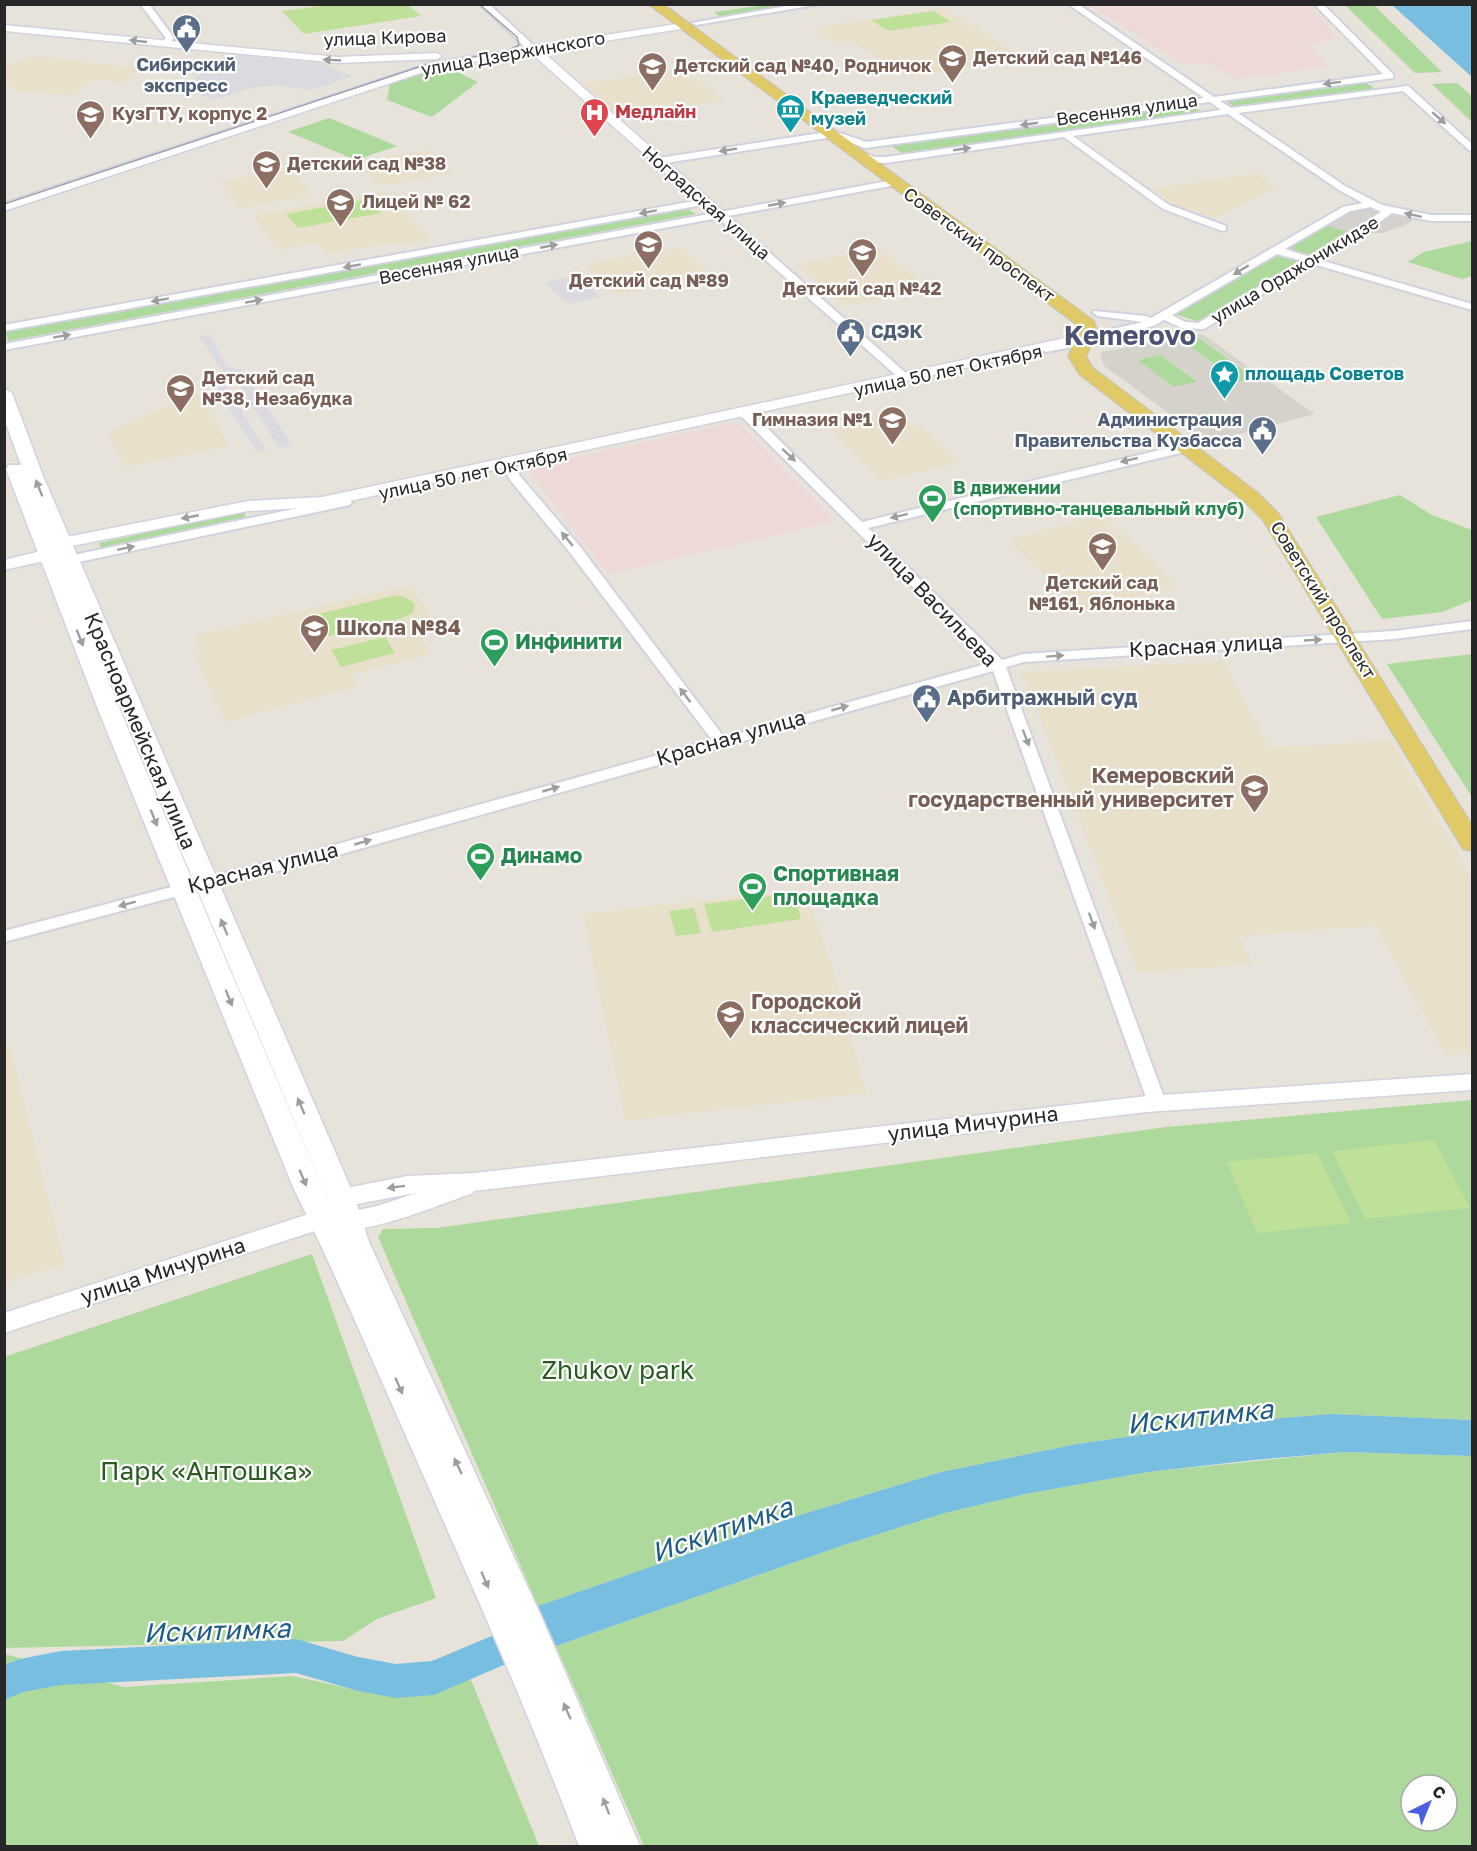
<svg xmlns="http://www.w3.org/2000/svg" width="1477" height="1851" font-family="'Golos Text',sans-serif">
<rect width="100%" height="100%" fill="#e8e3da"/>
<!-- industrial -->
<g fill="#dcdae1">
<path d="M229 54 323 64 352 76 312 90 275 85 255 87 214 100 182 88Z"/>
<path d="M577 276 600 297 567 304 544 282Z"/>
<path d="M210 335 227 367 242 370 292 445 279 448 236 379 223 371 199 336Z"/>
<path d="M215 378 227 388 266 450 257 452 212 382Z"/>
</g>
<!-- education -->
<g fill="#e8e0cb">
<path d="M943 8 1025 58 908 77 850 41 836 43 813 28Z"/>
<path d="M33 56 136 68 139 70 118 84H111L113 81 97 80 89 82 72 95 16 91 5 78V65Z"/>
<path d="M682 68 724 100 622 117 583 84Z"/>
<path d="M430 150 453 173 379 186 357 162Z"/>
<path d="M292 170 312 196 239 208 221 181Z"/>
<path d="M1256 173 1276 188 1211 220 1184 211 1153 189Z"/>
<path d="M387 191 432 242 384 244 327 254 319 244 313 243 278 250 253 215Z"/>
<path d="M682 247 712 277 616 295 587 264Z"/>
<path d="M879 249 929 289 844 306 797 264Z"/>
<path d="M198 393 229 446 125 467 107 432Z"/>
<path d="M888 414 922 428 960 463 881 481 827 427Z"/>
<path d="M1101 516 1148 556 1175 588 1083 610 1007 540Z"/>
<path d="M411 585 434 620 414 625 432 654 352 674 358 686 226 722 194 654 200 653 192 636Z"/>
<path d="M1223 661 1269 748 1390 740 1472 877V1053L1445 1055 1376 926 1240 936 1252 964 1138 973 1022 672Z"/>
<path d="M804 889 832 965 866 1093 625 1121 583 914Z"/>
<path d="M10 1046 65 1264 5 1283 4 1047Z"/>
</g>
<!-- medical -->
<g fill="#eed8d8">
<path d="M1090 5H1309L1337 38 1308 44 1327 66 1234 79 1209 62 1183 65Z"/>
<path d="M737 422 834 521 608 574 526 468Z"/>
</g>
<!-- green -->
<g fill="#add99c" fill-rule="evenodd">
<path d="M766 5H809L721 18 714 12Z"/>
<path d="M1345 5H1374L1442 72 1415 73Z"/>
<path d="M443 65 478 82 432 117 387 100 390 83Z"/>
<path d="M1361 80 1379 91 1239 110 1223 99Z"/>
<path d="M1457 83 1472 96V122L1432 84Z"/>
<path d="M1188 102 1203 113 904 155 889 144Z"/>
<path d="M329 118 397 146 356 160 288 132Z"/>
<path d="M685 207 696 214 8 341 5 330Z"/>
<path d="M1326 225 1351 233 1311 256 1286 248Z"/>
<path d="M1472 241V276L1462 279 1408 262 1424 252Z"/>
<path d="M1282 253 1306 261 1200 322 1175 314Z"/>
<path d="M1198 337 1255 378 1238 382 1181 340Z"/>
<path d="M1160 354 1198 382 1174 387 1137 360Z"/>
<path d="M1400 495 1432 515 1472 530V600L1442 612 1382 619 1316 517Z"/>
<path d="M242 512 245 514V517L101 548 99 543Z"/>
<path d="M1472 654V797L1387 664Z"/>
<path d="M1472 1100V1420L1331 1414 1223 1423 1077 1444 941 1472 800 1515 538 1606 378 1237 383 1229 436 1228 1166 1127Z"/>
<path d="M312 1254 436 1598 377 1619 343 1641 5 1648 4 1357Z"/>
<path d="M1345 1452 1472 1456V1846H644L556 1646 841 1546 945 1513 1025 1494 1148 1472ZM1411 1785H1447V1821H1411Z"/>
<path d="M5 1654 123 1687 293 1676 374 1694 428 1688 469 1675 539 1846H5Z"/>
</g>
<!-- pitch -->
<g fill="#bee099">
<path d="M328 5H408L421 16 304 34 282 11Z"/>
<path d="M933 11 951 22 888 31 871 20Z"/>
<path d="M369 199 381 213 298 228 286 214Z"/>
<path d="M392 596C401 596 409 597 415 605L413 612C404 621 335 638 321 636 314 636 309 633 305 628L306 621 315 615Z"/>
<path d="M385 637 395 653 341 667 331 650Z"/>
<path d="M794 893 801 919 712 932 704 904Z"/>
<path d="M694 908 701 933 676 936 669 911Z"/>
<path d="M1434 1140 1470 1208 1365 1219 1332 1151Z"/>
<path d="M1317 1153 1351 1223 1257 1233 1227 1162Z"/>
</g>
<!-- plaza -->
<g fill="#d5d2cc" fill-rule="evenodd">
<path d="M1373 200 1420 214 1406 225 1383 233H1351L1326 225 1324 218 1346 205Z"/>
<path d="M1202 334 1315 414 1208 442 1104 366 1101 357V352ZM1199 337 1255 377V378L1238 382 1182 341ZM1160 354 1198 381V382L1174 387 1137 360Z"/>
</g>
<!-- water -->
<g fill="#78bee0">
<path d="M1392 5H1472V77Z"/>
<path d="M1331 1414 1472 1420V1456L1345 1452 1254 1460 1148 1472 1025 1494 945 1513 841 1546 556 1646 538 1606 800 1515 941 1472 1077 1444 1223 1423Z"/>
</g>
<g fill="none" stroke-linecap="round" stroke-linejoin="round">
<!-- river -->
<path fill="#78bee0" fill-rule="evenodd" d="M530 1620 543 1624 548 1636 543 1648 434 1695 396 1698 358 1691 296 1673 61 1685 23 1692 4 1700V1665L20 1659 61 1651 296 1639 358 1657 396 1664 432 1661Z"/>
<defs>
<g id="minor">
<path d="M140 4H149L174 38 167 46 160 44 166 38Z"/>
<path d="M480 4H489L530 42V46H524Z"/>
<path d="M798 4H821L696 25 692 23Z"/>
<path d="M1068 4H1078L1214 97 1383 74 1314 4H1323L1393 74V78L1220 101 1231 108 1408 86 1472 144V151L1469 150 1403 91 1238 113 1345 186 1382 205 1431 215H1472V221H1431L1392 213 1365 233 1320 260 1472 304V310L1313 264 1204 329 1182 328 1164 320 1153 326 1107 337 1095 343 1045 352V348L1087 338 1099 332 1143 322 1098 316 1093 313 1094 311 1146 316 1151 318 1343 207 1363 203 1339 190 1228 114 1073 136 1169 205 1226 226V230L1222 231 1163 209 1064 137 886 163 869 162 853 153 858 150 874 157H886L1221 110 1210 102 865 148 833 137 659 164 654 161 659 158 834 131 866 142 1204 98ZM1371 207 1381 212 1310 257 1285 249 1350 211ZM1277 254 1303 261 1198 323 1185 322 1172 315Z"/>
<path d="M893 180 898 183 896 185 728 216 907 374 909 376 903 379 899 378 718 218 4 350V344Z"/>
<path d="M705 199 710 202 708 204 4 331V325Z"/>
<path d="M739 408 751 412 862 522 1197 441 1201 442V448L868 528 1002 660 1023 654 1394 631 1472 621V629L1394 639 1024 662 1006 667 1166 1103 1163 1108 1157 1110 1151 1108 1148 1103 993 671 295 867 205 888 197 883 199 879 287 858 712 740 568 550 510 480 501 462 503 459H511L520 476 578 544 724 737 989 663 743 418 735 414V410Z"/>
<path d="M346 498 352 502 350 505 69 564 62 560 69 556Z"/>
<path d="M183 884 189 885 191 889 189 893 4 942V931Z"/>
</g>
<g id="tertiary">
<path d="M683 23 688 26 687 28 542 51 724 212 726 215 724 218H716L531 53 436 68 4 211V203L430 63 525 48 522 44 527 41 535 46Z"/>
<path d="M4 25 338 57 437 53 442 56 437 59 338 63 4 31Z"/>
<path d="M1103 330 1108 331 1110 334 1108 337 322 507 248 511 67 547 53 559 4 570V560L41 551 56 539 62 538 248 501 322 497Z"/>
<path d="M1472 1074V1090L1147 1112 474 1191 473 1193C444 1203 365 1236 339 1228L336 1221 339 1214 377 1206 416 1193 341 1207 332 1204 329 1198 332 1192 341 1189 407 1176 475 1173 1147 1096Z"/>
<path d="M321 1210 330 1212 333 1219 330 1226 4 1333V1313Z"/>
</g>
<path id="secondary" d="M4 388 12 393 43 476 355 1198 369 1242 542 1618 640 1846H579C530 1716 473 1588 417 1461 376 1369 337 1277 293 1187L99 712 6 469 9 465H21L4 418ZM92 639 327 1198 329 1203 121 712Z"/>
<path id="primary" d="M648 4H663L1094 321 1098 333 1086 356 1092 367 1258 493 1278 513 1472 825V851L1463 849 1460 844 1263 520 1244 501 1079 374 1068 356 1080 333V327Z"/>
</defs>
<!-- minor casing -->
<use href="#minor" stroke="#d0d2df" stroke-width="4"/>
<!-- tertiary casing -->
<use href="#tertiary" stroke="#d0d2df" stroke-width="3"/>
<!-- secondary casing -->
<use href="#secondary" stroke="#d0d2df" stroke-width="3"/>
<!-- primary casing -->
<use href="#primary" stroke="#c3c3c3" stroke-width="2"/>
<!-- minor -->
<use href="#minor" fill="#fff" fill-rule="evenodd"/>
<!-- tertiary -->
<use href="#tertiary" fill="#fff" fill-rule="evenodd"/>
<!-- secondary -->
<use href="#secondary" fill="#fff" fill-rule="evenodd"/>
<!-- primary -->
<use href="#primary" fill="#e0ca68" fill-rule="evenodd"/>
<!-- tram -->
<path stroke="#9e9faf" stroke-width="1.5" d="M4 204 428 64 505 52 519 45 517 37 479 4"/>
</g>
<!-- one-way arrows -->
<defs><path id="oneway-solid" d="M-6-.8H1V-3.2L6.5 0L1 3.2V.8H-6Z" transform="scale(1.5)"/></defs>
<g fill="#9e9e9e">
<use href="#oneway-solid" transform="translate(138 41) rotate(-174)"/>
<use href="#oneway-solid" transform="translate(332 60) rotate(-177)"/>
<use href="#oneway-solid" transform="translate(1332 83) rotate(173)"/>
<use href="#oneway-solid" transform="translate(1439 118) rotate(41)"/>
<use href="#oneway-solid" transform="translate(1029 124) rotate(172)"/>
<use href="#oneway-solid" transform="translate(962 149) rotate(-8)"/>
<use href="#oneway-solid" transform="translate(728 150) rotate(171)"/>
<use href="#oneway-solid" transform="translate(777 204) rotate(-11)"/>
<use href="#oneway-solid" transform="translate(648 212) rotate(170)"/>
<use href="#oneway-solid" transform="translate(1413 215) rotate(-168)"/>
<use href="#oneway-solid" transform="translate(549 246) rotate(-11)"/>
<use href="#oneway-solid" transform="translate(352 266) rotate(170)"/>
<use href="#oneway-solid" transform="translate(1241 270) rotate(149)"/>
<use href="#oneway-solid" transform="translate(160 300) rotate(170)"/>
<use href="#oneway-solid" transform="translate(254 301) rotate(-10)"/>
<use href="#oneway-solid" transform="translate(62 336) rotate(-10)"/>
<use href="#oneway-solid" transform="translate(789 455) rotate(43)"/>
<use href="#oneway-solid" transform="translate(1129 460) rotate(167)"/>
<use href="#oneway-solid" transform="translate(39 488) rotate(-112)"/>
<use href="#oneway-solid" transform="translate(899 516) rotate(166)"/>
<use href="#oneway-solid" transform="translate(190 517) rotate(169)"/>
<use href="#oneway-solid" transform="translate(567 539) rotate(-130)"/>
<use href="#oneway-solid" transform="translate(126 548) rotate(-12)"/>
<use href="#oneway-solid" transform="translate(80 638) rotate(68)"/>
<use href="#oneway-solid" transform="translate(1313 640) rotate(-3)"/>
<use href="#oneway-solid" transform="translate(1055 656) rotate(-4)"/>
<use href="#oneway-solid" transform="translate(685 695) rotate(-127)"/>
<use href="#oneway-solid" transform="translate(840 708) rotate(-16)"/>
<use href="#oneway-solid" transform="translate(1026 738) rotate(69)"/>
<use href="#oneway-solid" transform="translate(551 789) rotate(-16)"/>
<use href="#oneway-solid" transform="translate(154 818) rotate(68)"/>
<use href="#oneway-solid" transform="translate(363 842) rotate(-16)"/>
<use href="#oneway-solid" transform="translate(127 904) rotate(165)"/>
<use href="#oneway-solid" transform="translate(1092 921) rotate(70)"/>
<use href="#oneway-solid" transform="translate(224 927) rotate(-113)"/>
<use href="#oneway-solid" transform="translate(229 998) rotate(68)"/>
<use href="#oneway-solid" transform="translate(301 1106) rotate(-113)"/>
<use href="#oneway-solid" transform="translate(303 1178) rotate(67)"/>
<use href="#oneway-solid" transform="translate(396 1187) rotate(173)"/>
<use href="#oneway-solid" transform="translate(399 1386) rotate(66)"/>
<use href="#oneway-solid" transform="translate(458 1466) rotate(-115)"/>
<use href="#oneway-solid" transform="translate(485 1580) rotate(66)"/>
<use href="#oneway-solid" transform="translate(567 1711) rotate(-114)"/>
<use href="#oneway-solid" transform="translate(606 1806) rotate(-111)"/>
</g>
<!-- icons -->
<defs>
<symbol id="civic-pin" viewBox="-11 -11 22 30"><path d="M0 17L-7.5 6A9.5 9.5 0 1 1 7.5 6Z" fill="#5c6f8a" stroke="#fff"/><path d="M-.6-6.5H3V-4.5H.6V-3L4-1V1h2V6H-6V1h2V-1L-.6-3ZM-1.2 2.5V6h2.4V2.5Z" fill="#fff"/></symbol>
<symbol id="school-pin" viewBox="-11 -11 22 30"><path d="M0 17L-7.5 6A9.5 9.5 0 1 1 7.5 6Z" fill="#8d6e63" stroke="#fff"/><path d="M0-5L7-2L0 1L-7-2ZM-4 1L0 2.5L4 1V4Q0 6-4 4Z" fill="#fff"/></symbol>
<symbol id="museum-pin" viewBox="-11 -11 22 30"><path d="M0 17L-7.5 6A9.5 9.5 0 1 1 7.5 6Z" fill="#0f9aa8" stroke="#fff"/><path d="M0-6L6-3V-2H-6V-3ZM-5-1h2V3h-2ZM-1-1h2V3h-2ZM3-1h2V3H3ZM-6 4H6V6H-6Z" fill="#fff"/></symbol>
<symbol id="hospital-pin" viewBox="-11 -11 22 30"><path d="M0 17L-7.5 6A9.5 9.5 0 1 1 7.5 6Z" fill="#e0444e" stroke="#fff"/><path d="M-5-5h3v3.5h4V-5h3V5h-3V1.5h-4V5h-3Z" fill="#fff"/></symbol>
<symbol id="university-pin" viewBox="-11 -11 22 30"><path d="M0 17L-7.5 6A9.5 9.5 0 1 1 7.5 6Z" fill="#8d6e63" stroke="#fff"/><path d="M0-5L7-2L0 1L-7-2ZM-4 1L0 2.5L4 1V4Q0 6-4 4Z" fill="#fff"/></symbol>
<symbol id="sight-pin" viewBox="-11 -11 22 30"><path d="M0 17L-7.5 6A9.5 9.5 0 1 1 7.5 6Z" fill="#0f9aa8" stroke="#fff"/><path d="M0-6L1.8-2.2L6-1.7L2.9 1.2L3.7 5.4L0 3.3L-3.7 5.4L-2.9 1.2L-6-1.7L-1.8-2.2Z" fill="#fff"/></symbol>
<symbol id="stadium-pin" viewBox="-11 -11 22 30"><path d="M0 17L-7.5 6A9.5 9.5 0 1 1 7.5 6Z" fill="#2e9e5b" stroke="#fff"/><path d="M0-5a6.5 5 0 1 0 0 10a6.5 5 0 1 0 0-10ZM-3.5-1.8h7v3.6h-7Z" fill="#fff"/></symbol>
</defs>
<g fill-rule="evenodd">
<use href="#civic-pin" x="170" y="12" width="33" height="45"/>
<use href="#school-pin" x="936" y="42" width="33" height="45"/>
<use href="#school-pin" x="636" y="50" width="33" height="45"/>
<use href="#museum-pin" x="774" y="92" width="33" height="45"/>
<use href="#hospital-pin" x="578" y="96" width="33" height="45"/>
<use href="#university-pin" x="74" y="98" width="33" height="45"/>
<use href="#school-pin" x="250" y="148" width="33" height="45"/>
<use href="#school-pin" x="324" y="186" width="33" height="45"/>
<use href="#school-pin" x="632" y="228" width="33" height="45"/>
<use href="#school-pin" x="846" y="236" width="33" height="45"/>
<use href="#civic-pin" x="834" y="316" width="33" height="45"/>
<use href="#sight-pin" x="1208" y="358" width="33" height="45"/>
<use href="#school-pin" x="164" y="372" width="33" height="45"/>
<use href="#school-pin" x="876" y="404" width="33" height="45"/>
<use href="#civic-pin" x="1246" y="414" width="33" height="45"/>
<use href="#stadium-pin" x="916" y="482" width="33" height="45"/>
<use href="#school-pin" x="1086" y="530" width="33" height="45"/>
<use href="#school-pin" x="298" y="612" width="33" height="45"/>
<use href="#stadium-pin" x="478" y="626" width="33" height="45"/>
<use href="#civic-pin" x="910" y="682" width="33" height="45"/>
<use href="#university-pin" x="1238" y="772" width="33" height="45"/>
<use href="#stadium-pin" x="464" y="840" width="33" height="45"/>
<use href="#stadium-pin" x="736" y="870" width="33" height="45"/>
<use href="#school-pin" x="714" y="998" width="33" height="45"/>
</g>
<g text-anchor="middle" stroke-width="4.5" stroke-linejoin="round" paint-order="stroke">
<!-- far-street labels -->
<g font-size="18" fill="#272727" stroke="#fff">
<text transform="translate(385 38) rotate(-2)" y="6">улица Кирова</text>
<text transform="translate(513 54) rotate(-10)" y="6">улица Дзержинского</text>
<text transform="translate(1127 110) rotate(-8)" y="6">Весенняя улица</text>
<text transform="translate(706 203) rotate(41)" y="6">Ноградская улица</text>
<text transform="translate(979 245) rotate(36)" y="6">Советский проспект</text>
<text transform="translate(449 265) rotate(-11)" y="6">Весенняя улица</text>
<text transform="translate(1295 270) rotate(-31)" y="6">улица Орджоникидзе</text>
<text transform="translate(948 371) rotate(-12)" y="6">улица 50 лет Октября</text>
<text transform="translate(473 474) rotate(-12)" y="6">улица 50 лет Октября</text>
<text transform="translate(1323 600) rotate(58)" y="6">Советский проспект</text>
</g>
<!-- far-education labels -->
<g font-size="18" font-weight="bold" fill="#785e54" stroke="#fff" text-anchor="start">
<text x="973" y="64">Детский сад №146</text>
<text x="674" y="72">Детский сад №40, Родничок</text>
<text x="112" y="120">КузГТУ, корпус 2</text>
<text x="287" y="170">Детский сад №38</text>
<text x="362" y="208">Лицей № 62</text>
<text x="649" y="287" text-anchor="middle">Детский сад №89</text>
<text x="862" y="295" text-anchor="middle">Детский сад №42</text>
<text x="202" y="384">Детский сад<tspan x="202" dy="21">№38, Незабудка</tspan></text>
<text x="872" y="426" text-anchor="end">Гимназия №1</text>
<text x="1102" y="589" text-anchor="middle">Детский сад<tspan x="1102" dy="21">№161, Яблонька</tspan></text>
</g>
<!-- far-service labels -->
<g font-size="18" font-weight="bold" fill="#4e5e75" stroke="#fff">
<text x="186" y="71">Сибирский<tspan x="186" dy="21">экспресс</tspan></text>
<text x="871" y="338" text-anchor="start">СДЭК</text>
<text x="1242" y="426" text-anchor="end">Администрация<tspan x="1242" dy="21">Правительства Кузбасса</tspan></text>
</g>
<!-- far-culture labels -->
<g font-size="18" font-weight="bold" fill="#0d838f" stroke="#fff" text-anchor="start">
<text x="811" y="104">Краеведческий<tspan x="811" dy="21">музей</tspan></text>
<text x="1245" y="380">площадь Советов</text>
</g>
<!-- far-health labels -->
<g font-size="18" font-weight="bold" fill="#be3a42" stroke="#fff" text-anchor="start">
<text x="615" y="118">Медлайн</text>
</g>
<!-- far-leisure labels -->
<g font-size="18" font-weight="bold" fill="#27864d" stroke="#fff" text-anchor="start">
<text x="953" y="494">В движении<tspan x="953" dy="21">(спортивно-танцевальный клуб)</tspan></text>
</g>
<!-- street labels -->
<g font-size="21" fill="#272727" stroke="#fff">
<text transform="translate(932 600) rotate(46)" y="7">улица Васильева</text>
<text transform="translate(1206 646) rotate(-3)" y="7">Красная улица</text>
<text transform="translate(140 731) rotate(67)" y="7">Красноармейская улица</text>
<text transform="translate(731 738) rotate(-16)" y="7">Красная улица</text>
<text transform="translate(263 868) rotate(-14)" y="7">Красная улица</text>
<text transform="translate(973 1124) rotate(-7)" y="7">улица Мичурина</text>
<text transform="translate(163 1271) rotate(-18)" y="7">улица Мичурина</text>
</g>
<!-- education labels -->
<g font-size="21" font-weight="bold" fill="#785e54" stroke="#fff" text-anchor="start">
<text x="336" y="635">Школа №84</text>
<text x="1234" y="783" text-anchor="end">Кемеровский<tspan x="1234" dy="24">государственный университет</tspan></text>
<text x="751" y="1009">Городской<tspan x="751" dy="24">классический лицей</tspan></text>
</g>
<!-- leisure labels -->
<g font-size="21" font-weight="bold" fill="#27864d" stroke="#fff" text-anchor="start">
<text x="515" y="649">Инфинити</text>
<text x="501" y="863">Динамо</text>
<text x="773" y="881">Спортивная<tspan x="773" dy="24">площадка</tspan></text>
</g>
<!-- service labels -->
<g font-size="21" font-weight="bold" fill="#4e5e75" stroke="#fff" text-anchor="start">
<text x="947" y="705">Арбитражный суд</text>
</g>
<!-- near-park labels -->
<g font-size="26" fill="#295b21" stroke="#fff">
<text x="618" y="1379">Zhukov park</text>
<text x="206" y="1480">Парк «Антошка»</text>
</g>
<!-- far-town labels -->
<g font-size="27" font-weight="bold" fill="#4d5272" stroke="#fff">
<text x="1130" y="345">Kemerovo</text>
</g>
<!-- near-water labels -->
<g font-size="27" font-style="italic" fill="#1c5c87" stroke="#fff">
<text transform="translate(1200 1417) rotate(-6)" y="9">Искитимка</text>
<text transform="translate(722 1530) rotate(-19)" y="9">Искитимка</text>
<text transform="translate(217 1631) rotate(-2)" y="9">Искитимка</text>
</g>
</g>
<!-- border -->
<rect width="1477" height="1851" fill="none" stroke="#272727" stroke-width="12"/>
<!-- north arrow -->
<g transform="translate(1429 1803) rotate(43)"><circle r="28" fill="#ffffff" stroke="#a9a9a9" stroke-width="1.5"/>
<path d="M0-4.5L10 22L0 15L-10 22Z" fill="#4b5fe4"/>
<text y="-9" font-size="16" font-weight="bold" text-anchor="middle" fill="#272727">С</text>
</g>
</svg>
